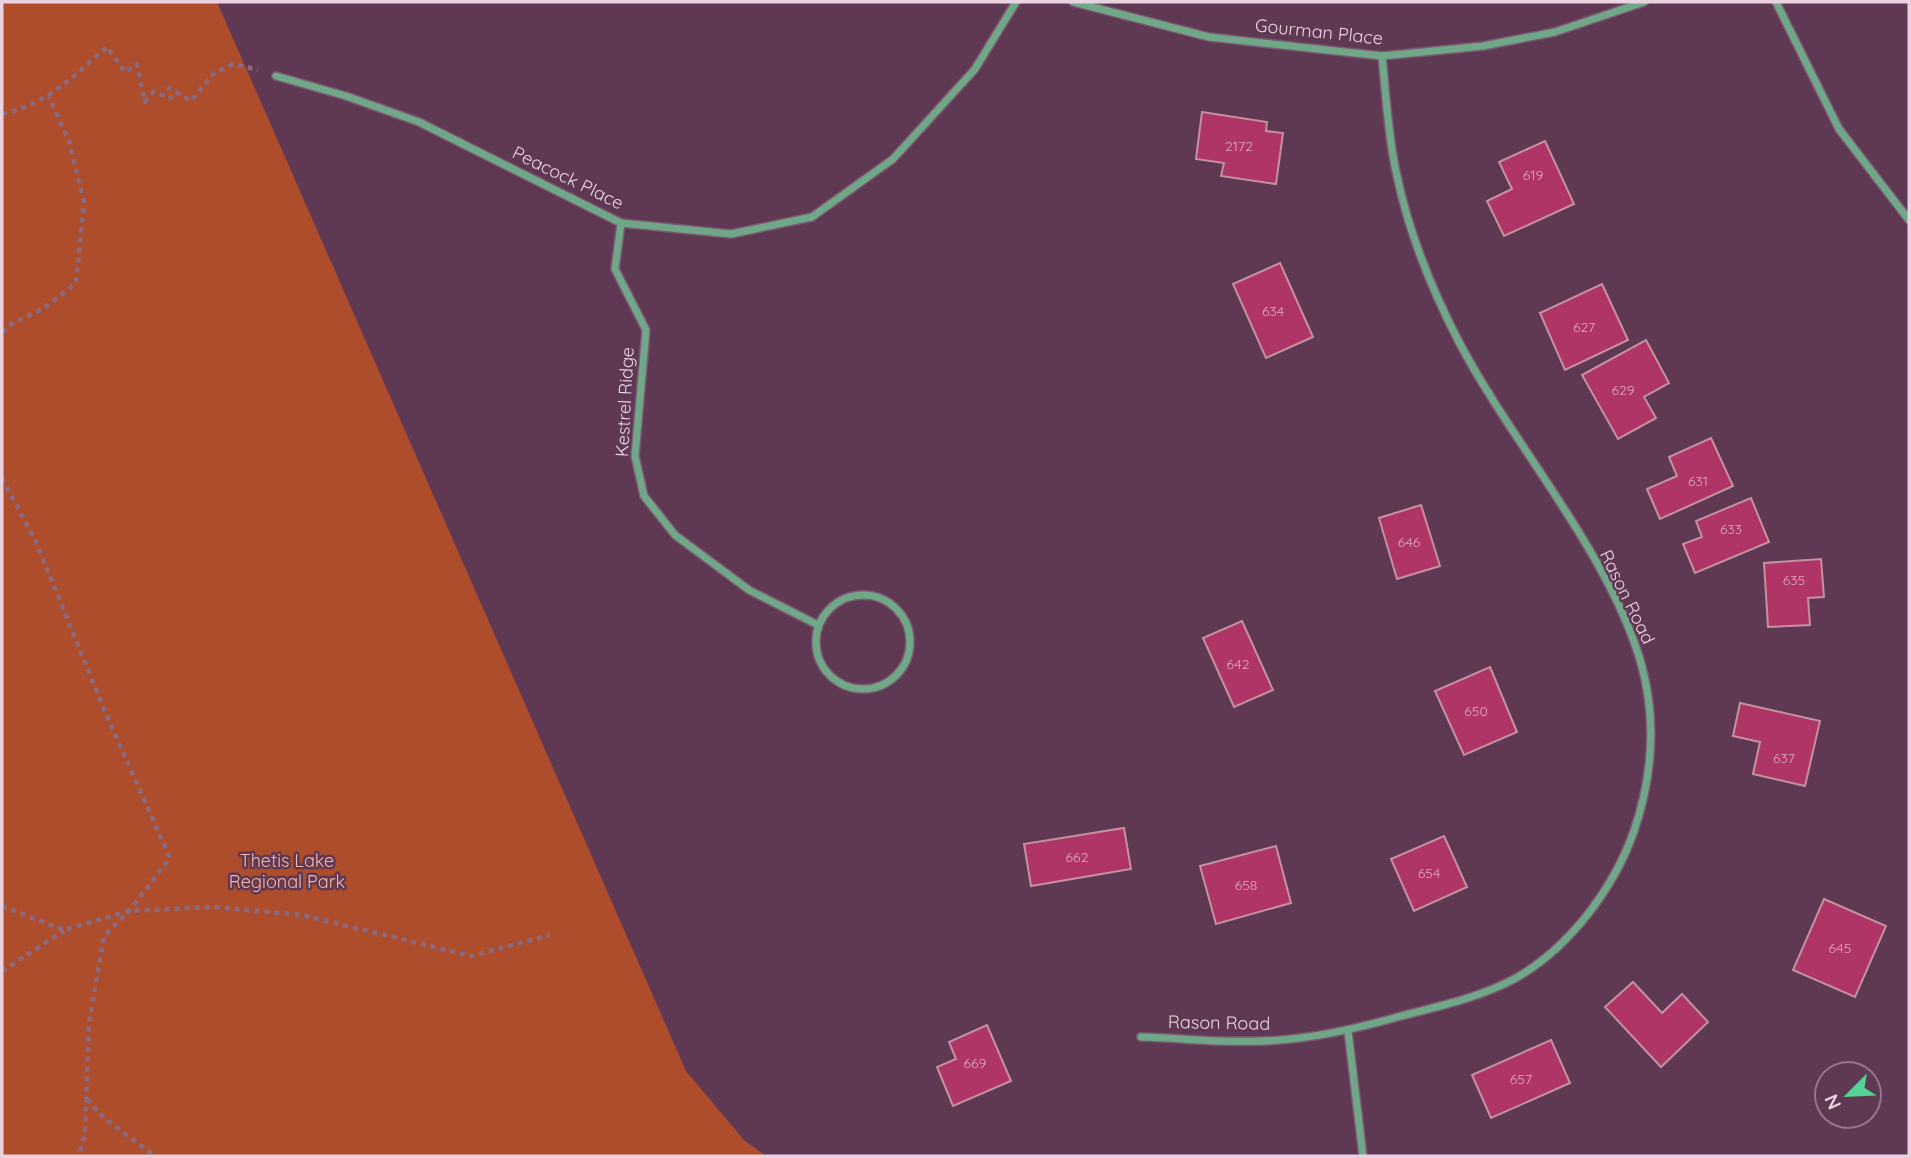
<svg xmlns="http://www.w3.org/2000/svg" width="1911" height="1158" font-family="Quicksand,sans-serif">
<rect width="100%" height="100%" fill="#5f3953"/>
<!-- green -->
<path fill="#ad4d2c" d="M2 2H217L686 1071 744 1140 766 1156H2Z"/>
<!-- building -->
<g fill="#af3467" stroke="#c591a1" stroke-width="2">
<path d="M1202 112 1267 122 1266 131 1283 133 1276 184 1221 176 1224 163 1196 159Z"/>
<path d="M1545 141 1574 204 1504 236 1487 201 1512 189 1499 162Z"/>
<path d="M1280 263 1313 337 1266 358 1233 284Z"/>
<path d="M1602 284 1628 340 1565 370 1540 313Z"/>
<path d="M1646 340 1669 383 1644 397 1656 418 1618 439 1582 375Z"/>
<path d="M1711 438 1733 486 1660 519 1647 489 1677 476 1669 457Z"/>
<path d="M1751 498 1769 542 1695 573 1683 544 1702 537 1696 521Z"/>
<path d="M1421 505 1440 566 1397 579 1379 518Z"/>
<path d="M1821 559 1824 597 1808 598 1810 625 1768 627 1764 563Z"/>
<path d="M1242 621 1273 690 1234 707 1203 638Z"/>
<path d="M1490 667 1517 732 1464 755 1435 691Z"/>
<path d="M1740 703 1820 721 1805 786 1753 774 1760 742 1733 736Z"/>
<path d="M1124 828 1131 869 1031 886 1024 844Z"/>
<path d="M1444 836 1467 887 1414 911 1391 859Z"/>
<path d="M1276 846 1291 903 1216 924 1200 866Z"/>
<path d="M1824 899 1886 926 1855 997 1793 970Z"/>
<path d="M1633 982 1662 1013 1682 994 1708 1022 1661 1067 1605 1007Z"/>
<path d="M987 1025 1011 1081 953 1106 937 1067 956 1059 949 1042Z"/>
<path d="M1551 1040 1570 1083 1491 1118 1472 1075Z"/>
</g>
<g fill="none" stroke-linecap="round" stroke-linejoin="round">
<defs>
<g id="street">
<path d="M1073 2 1209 37 1382 56 1483 46 1555 32 1644 2"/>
<path d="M1776 2 1839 129 1909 220"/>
<path d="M276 76 346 96 419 122 621 223 731 234 812 217 893 159 975 69 1016 2"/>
<path d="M621 223 615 269 646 330 635 456 644 496 675 535 749 590 818 625"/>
<circle cx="863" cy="642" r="47"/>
<path d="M1348 1031 1363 1156"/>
<path d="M1141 1037C1181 1038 1222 1043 1262 1041 1309 1040 1356 1029 1401 1016 1440 1006 1481 997 1516 978 1570 947 1614 888 1634 831 1653 775 1657 720 1641 663 1609 552 1513 445 1459 342 1432 290 1409 233 1397 176 1388 137 1386 95 1382 56"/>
</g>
</defs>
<!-- street casing -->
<use href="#street" stroke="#7b586f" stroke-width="10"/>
<!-- path -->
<g stroke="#8b6a80" stroke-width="4.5" stroke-dasharray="5 5" stroke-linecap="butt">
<path d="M2 114C48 104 72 77 107 47L125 72 137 64 145 102 153 92 171 98 169 88 191 101 213 74 233 64 258 70"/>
<path d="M2 332 13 323 43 309 76 283 84 202 69 141 49 97"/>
<path d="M2 478 36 542 106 714 170 858 129 911 104 936 89 1023 85 1132 79 1156"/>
<path d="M2 906 64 930 129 911 213 907 302 915 471 956 550 935"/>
<path d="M2 971 64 931"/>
<path d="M87 1099 105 1119 155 1156"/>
</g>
<!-- street -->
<use href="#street" stroke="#70a788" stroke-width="7"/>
</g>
<g text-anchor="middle" stroke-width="5" stroke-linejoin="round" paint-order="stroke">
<!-- number labels -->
<g font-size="14" fill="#dbaac2">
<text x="1239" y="151">2172</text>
<text x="1533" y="180">619</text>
<text x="1273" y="316">634</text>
<text x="1584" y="332">627</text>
<text x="1623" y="395">629</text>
<text x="1698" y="486">631</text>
<text x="1731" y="534">633</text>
<text x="1409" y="547">646</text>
<text x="1794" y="585">635</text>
<text x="1238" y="669">642</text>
<text x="1476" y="716">650</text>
<text x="1784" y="763">637</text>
<text x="1077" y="862">662</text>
<text x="1429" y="878">654</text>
<text x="1246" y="890">658</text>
<text x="1840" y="953">645</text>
<text x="975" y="1068">669</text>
<text x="1521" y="1084">657</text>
</g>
<!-- street labels -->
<g font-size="18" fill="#ead2e1" stroke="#5f3953">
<text transform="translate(1319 32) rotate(6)" y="6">Gourman Place</text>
<text transform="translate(568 178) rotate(26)" y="6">Peacock Place</text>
<text transform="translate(625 402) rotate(-87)" y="6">Kestrel Ridge</text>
<text transform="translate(1627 597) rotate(64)" y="6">Rason Road</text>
<text transform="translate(1219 1023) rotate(1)" y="6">Rason Road</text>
</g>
<!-- park labels -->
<g font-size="18" fill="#f6b8a4" stroke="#5f3953">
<text x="287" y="867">Thetis Lake<tspan x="287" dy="21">Regional Park</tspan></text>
</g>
</g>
<!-- border -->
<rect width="1911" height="1158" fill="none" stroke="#ead2e1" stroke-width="7"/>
<!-- north arrow -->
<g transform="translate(1848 1095) rotate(246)"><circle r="33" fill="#5f3953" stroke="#97768c" stroke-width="2"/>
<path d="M0-5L12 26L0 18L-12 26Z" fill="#54d395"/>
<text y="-10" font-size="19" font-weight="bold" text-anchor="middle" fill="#ead2e1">N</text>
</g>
</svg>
